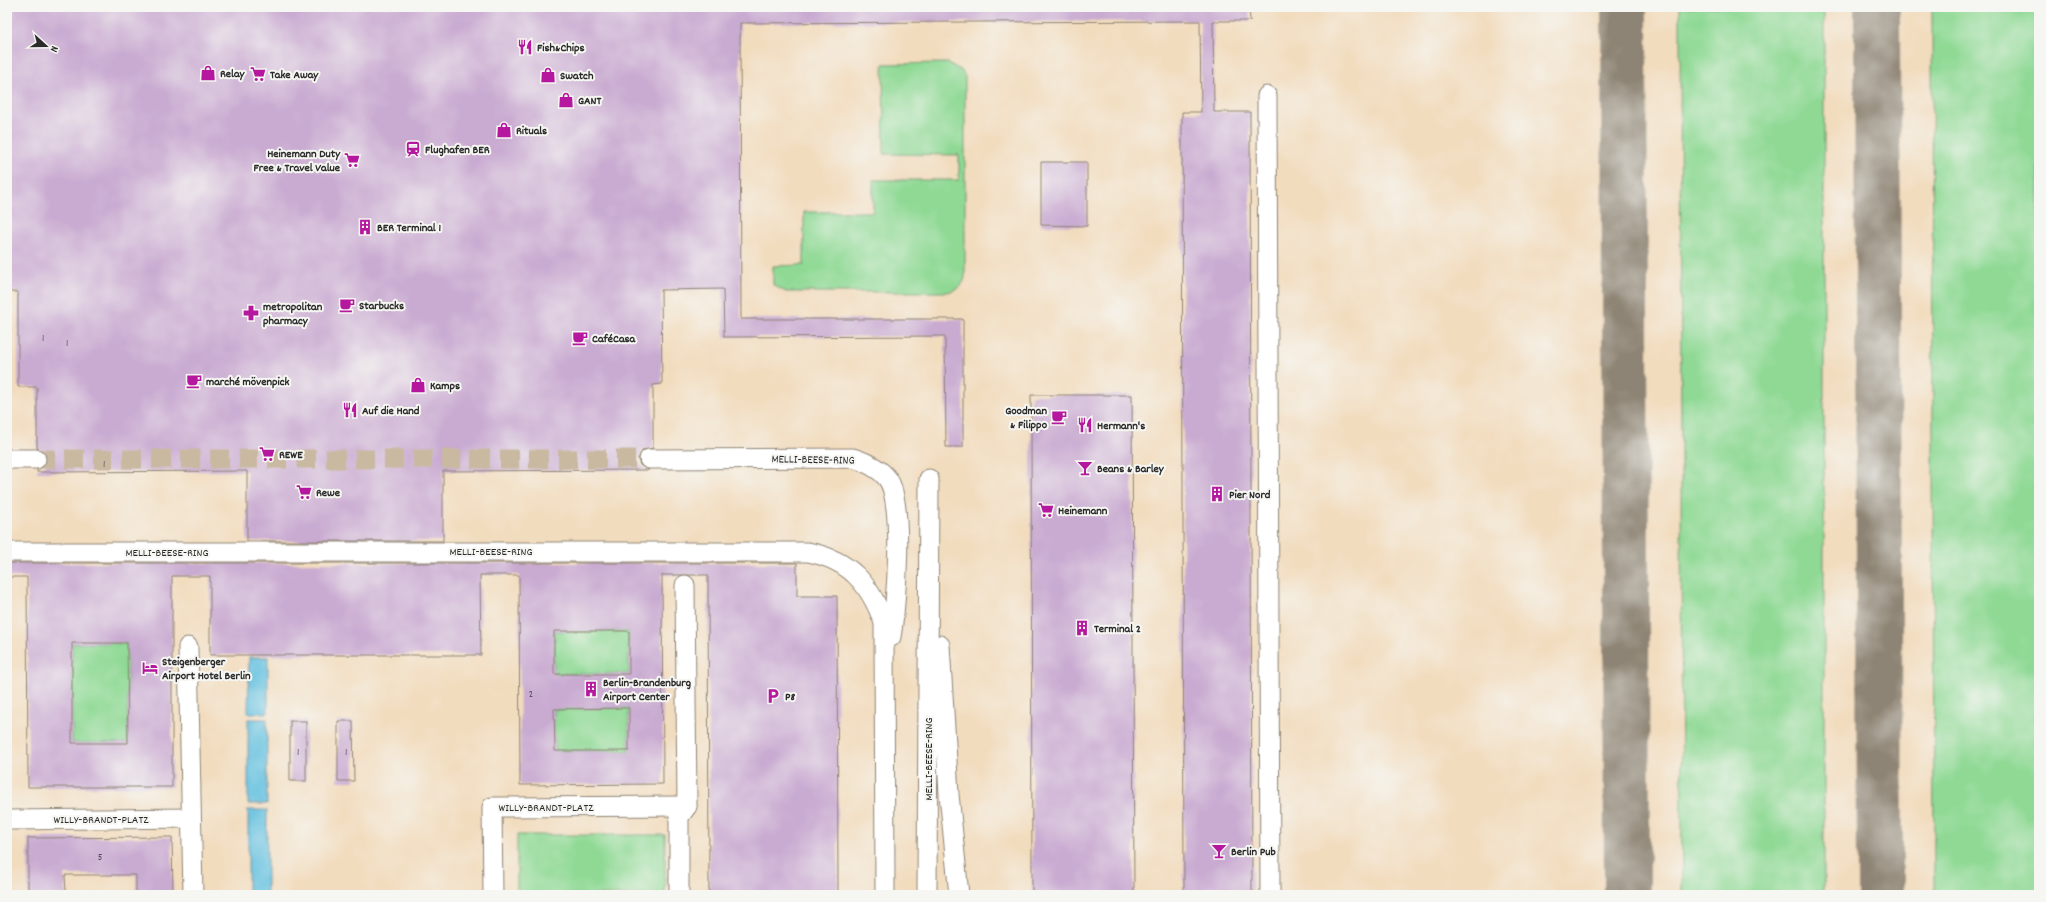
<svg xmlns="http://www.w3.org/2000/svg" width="2046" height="902" font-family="Dekko,sans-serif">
<rect width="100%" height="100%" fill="#f6f6f2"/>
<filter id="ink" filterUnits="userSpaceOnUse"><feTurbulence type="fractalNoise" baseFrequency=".025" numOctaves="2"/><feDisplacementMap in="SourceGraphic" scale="8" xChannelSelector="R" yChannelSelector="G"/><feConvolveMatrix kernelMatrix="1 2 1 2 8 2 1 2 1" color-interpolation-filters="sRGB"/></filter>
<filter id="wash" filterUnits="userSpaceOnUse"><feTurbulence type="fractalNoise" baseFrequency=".012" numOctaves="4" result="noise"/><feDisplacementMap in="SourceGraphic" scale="16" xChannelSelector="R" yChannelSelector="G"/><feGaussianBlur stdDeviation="0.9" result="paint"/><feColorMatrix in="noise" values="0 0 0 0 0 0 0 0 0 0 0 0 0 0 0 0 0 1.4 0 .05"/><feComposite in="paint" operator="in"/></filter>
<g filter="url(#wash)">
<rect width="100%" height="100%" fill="#f2dcbe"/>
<!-- green -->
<g fill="#8fd994" stroke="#5d8260">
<path d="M1680 7H1824V895H1682Z"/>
<path d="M1932 7H2039V895H1934Z"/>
<path d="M948 63 962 71 965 77V278C962 287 957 289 948 292H786L773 285V266L804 265V212H873V180H959V155L884 154 883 64Z"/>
<rect x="554" y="631" width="75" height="43"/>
<path d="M72 643H127L128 743H72Z"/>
<path d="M629 708V751H555L554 709Z"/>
<rect x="517" y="835" width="148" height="60"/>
</g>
<!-- water -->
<g fill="#61bfdf" stroke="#467585">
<path d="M249 657H268V713H248Z"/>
<rect x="248" y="719" width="19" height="85"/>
<rect x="248" y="810" width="19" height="85"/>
</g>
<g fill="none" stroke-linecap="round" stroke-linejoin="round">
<!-- taxiway -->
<g stroke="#8e8474" stroke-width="46">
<path d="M1624 7 1627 895"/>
<path d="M1877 7 1880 895"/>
</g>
</g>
<g id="blocks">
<!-- building -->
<g fill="#c9aad1" fill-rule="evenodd">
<path d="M7 7H1249L1250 21H1213L1214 112H1250L1252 895H1184L1182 112H1201L1200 21 740 23 741 319H963V447H946L945 336 724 337 723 289 661 290 662 384 653 385V448L643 450 638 459 640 465 649 470 443 471V541H247V471L37 472V470L45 465 47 459 45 453 37 448V387H18V292H7Z"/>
<path d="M1041 162H1087V226L1041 225Z"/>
<path d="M1031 395H1132L1134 895H1032Z"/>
<path d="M7 563H797V596H837L838 895H709L708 575H662L663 784 520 785 519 575H480L481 655H210V576H172V787H28L27 577H7ZM554 631H629V674H554ZM72 643H127L128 743H72ZM629 708V751H555L554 709Z"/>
<rect x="290" y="721" width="16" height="60"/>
<path d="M338 721H353L354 781H338Z"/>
<path d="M172 837 173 895H136V875H65L66 895H28V838Z"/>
</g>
</g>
</g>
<g filter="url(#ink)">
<use href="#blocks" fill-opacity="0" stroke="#8e8474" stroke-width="1"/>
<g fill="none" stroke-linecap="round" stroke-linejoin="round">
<!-- minor-tunnel -->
<path stroke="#cab9a1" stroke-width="19" stroke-dasharray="19 10" stroke-linecap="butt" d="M36 459H649"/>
<defs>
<g id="minor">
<path d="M1267 96 1270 895"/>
<path d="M7 459H36"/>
<path d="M649 459 853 458C866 462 878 467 887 478 905 500 896 608 891 637"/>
<path d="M7 552H808C850 560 870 584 884 623L885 895"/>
<path d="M940 645 949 794 959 895"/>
<path d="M188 647 193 895"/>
<path d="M11 820 191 818"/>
<path d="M493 895 492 807 687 806"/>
<path d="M679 895V817L687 806 685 585"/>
<path d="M927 895 929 479"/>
</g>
</defs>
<!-- minor casing -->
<use href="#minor" stroke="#8e8474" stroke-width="21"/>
<!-- minor -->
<use href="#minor" stroke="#fff" stroke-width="19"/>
</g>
</g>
<!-- icons -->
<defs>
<symbol id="restaurant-bare" viewBox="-9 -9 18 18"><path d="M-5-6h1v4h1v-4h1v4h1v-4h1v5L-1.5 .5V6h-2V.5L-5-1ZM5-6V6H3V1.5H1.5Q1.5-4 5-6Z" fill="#b5179e" stroke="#f6f6f2" stroke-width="2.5" paint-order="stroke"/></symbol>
<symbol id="shop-bare" viewBox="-9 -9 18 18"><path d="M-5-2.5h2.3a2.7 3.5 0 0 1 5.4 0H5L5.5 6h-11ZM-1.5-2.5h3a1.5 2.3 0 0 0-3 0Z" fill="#b5179e" stroke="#f6f6f2" stroke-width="2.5" paint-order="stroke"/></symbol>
<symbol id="supermarket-bare" viewBox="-9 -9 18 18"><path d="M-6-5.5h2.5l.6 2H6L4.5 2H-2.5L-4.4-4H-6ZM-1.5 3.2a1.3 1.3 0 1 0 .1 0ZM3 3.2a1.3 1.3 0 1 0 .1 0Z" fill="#b5179e" stroke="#f6f6f2" stroke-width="2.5" paint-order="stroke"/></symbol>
<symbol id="station-bare" viewBox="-9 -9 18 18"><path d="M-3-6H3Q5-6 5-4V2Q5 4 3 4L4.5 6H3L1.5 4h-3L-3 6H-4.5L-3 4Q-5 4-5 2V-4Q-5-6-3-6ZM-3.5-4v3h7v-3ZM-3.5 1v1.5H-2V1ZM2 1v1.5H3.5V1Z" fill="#b5179e" stroke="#f6f6f2" stroke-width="2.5" paint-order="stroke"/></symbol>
<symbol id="building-bare" viewBox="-9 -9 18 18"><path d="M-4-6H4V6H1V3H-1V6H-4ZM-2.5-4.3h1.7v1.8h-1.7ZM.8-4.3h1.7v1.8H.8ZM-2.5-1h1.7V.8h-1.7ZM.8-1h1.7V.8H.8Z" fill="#b5179e" stroke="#f6f6f2" stroke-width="2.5" paint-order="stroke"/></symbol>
<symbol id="cafe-bare" viewBox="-9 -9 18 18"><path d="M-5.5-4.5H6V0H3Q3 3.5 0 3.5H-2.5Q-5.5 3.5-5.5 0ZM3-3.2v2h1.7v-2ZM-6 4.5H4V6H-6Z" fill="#b5179e" stroke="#f6f6f2" stroke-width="2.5" paint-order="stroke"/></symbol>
<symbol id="pharmacy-bare" viewBox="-9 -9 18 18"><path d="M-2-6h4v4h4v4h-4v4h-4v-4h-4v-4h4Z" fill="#b5179e" stroke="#f6f6f2" stroke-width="2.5" paint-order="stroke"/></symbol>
<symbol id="bar-bare" viewBox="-9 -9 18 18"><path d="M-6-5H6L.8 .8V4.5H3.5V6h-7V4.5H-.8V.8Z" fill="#b5179e" stroke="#f6f6f2" stroke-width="2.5" paint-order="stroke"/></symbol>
<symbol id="hotel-bare" viewBox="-9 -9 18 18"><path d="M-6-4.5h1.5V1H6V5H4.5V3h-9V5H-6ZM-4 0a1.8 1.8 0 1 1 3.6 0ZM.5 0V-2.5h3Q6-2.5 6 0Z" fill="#b5179e" stroke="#f6f6f2" stroke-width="2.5" paint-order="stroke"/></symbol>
<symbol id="parking-bare" viewBox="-9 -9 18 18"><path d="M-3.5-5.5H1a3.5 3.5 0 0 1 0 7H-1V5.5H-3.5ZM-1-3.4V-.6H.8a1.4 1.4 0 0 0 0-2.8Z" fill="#b5179e" stroke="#f6f6f2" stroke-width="2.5" paint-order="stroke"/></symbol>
</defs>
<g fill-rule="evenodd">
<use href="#restaurant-bare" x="514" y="36" width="22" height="22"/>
<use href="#shop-bare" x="197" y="62" width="22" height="22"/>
<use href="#supermarket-bare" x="247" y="63" width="22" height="22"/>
<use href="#shop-bare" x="537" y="64" width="22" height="22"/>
<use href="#shop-bare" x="555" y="89" width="22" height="22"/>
<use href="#shop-bare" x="493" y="119" width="22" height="22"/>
<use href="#station-bare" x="402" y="138" width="22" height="22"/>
<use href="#supermarket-bare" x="341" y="149" width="22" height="22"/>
<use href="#building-bare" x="354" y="216" width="22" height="22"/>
<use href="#cafe-bare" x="336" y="294" width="22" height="22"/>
<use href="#pharmacy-bare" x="240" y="302" width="22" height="22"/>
<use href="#cafe-bare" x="569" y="327" width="22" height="22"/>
<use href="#cafe-bare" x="183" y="370" width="22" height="22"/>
<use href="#shop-bare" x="407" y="374" width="22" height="22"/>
<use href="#restaurant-bare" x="339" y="399" width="22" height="22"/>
<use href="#cafe-bare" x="1048" y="406" width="22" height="22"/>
<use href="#restaurant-bare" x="1074" y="414" width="22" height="22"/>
<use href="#supermarket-bare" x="256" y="443" width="22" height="22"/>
<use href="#bar-bare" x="1074" y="457" width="22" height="22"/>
<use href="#supermarket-bare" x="293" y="481" width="22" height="22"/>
<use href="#building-bare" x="1206" y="483" width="22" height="22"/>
<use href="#supermarket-bare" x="1035" y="499" width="22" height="22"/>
<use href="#building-bare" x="1071" y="617" width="22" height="22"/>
<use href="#hotel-bare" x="139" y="657" width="22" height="22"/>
<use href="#building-bare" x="580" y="678" width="22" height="22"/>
<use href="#parking-bare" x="762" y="685" width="22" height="22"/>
<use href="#bar-bare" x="1208" y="840" width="22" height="22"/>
</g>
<g text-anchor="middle" stroke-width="4" stroke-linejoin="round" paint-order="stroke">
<!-- number labels -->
<g font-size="10" fill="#524b54">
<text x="43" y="341">1</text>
<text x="67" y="346">1</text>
<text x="104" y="467">1</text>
<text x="531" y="697">2</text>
<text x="298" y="755">1</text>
<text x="346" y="755">1</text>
<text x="100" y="860">5</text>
</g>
<!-- poi labels -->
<g font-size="12" font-weight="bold" fill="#2b2b2b" stroke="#f6f6f2" text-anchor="start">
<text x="537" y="51">Fish&amp;Chips</text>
<text x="220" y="77">Relay</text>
<text x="270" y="78">Take Away</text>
<text x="560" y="79">Swatch</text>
<text x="578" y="104">GANT</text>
<text x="516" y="134">Rituals</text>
<text x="425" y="153">Flughafen BER</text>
<text x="340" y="157" text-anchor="end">Heinemann Duty<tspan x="340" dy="14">Free &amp; Travel Value</tspan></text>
<text x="377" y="231">BER Terminal 1</text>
<text x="359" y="309">Starbucks</text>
<text x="263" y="310">metropolitan<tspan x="263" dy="14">pharmacy</tspan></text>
<text x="592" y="342">CaféCasa</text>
<text x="206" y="385">marché mövenpick</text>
<text x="430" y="389">Kamps</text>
<text x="362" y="414">Auf die Hand</text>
<text x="1047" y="414" text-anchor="end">Goodman<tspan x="1047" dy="14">&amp; Filippo</tspan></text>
<text x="1097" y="429">Hermann's</text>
<text x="279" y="458">REWE</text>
<text x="1097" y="472">Beans &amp; Barley</text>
<text x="316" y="496">Rewe</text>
<text x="1229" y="498">Pier Nord</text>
<text x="1058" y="514">Heinemann</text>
<text x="1094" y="632">Terminal 2</text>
<text x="162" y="665">Steigenberger<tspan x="162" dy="14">Airport Hotel Berlin</tspan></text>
<text x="603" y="686">Berlin-Brandenburg<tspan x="603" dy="14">Airport Center</tspan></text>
<text x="785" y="700">P8</text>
<text x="1231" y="855">Berlin Pub</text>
</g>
<!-- street labels -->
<g font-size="12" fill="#2b2b2b" stroke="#f6f6f2">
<text transform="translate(813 459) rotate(1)" y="4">MELLI-BEESE-RING</text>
<text x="491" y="555">MELLI-BEESE-RING</text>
<text x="167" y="556">MELLI-BEESE-RING</text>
<text transform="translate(928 759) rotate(-90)" y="4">MELLI-BEESE-RING</text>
<text x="546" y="811">WILLY-BRANDT-PLATZ</text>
<text x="101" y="823">WILLY-BRANDT-PLATZ</text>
</g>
</g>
<!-- margin -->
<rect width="2046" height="902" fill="none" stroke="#f6f6f2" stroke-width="24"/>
<!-- north arrow -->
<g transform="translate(46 46) rotate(111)" stroke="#f6f6f2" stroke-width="3" paint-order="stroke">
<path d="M0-3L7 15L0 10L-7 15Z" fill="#2b2b2b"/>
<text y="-6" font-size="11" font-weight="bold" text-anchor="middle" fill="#2b2b2b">N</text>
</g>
</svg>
